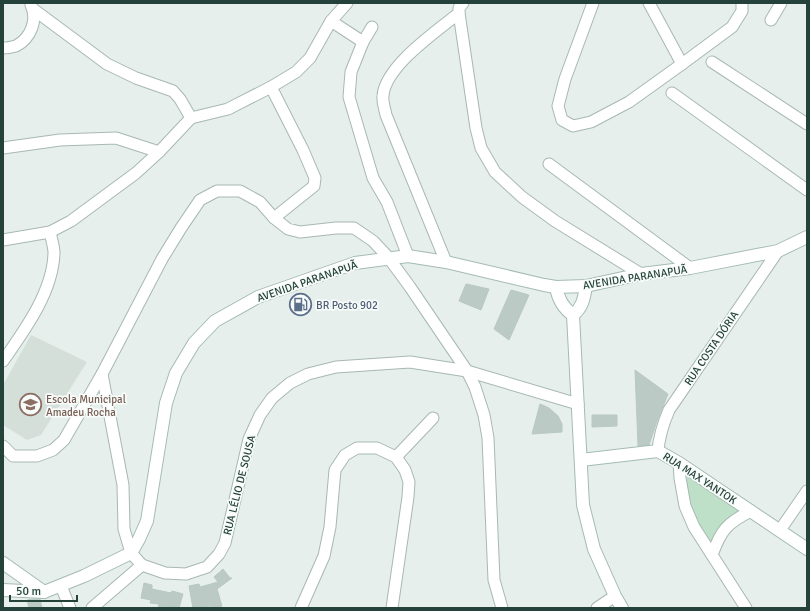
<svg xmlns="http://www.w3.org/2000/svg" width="810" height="611" font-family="Signika,sans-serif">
<rect width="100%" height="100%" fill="#e6efeb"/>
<!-- built -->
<path fill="#d4dfda" d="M31 335 87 362 41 435 27 440 3 425V385Z"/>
<!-- green -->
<path fill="#bfe0c8" d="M687 477H690L733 504 740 512C722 521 717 529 709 547L700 534 684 483Z"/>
<!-- building -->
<g fill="#bbcac4" stroke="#b8c9c2">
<path d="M466 284 489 289 481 310 459 301Z"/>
<path d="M511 290 529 295 509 340 494 329Z"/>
<path d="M635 370 668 394 657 421 649 445 638 446Z"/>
<path d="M540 404 549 408 558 416 562 424V432L532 434Z"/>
<path d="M592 415H617V426L592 427Z"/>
<path d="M223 569 230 578H232L217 589 222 606 215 608H211V606L193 608 189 586 199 584 200 587 218 582 214 577Z"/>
<path d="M144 583 152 585V589L171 593 172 591 183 594 179 608 167 606 166 608H158L159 604 150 603 151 600 141 598Z"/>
<path d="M33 599H40L42 608H29L27 600Z"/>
</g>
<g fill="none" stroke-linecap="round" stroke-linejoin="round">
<defs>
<g id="street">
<path d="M463 3 459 8V13L476 128 481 148 495 172 522 197 555 221 641 274"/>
<path d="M593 3 565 79 558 106 562 120 573 126 591 122 629 102 682 64 732 27 742 11V3"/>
<path d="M649 3 682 64"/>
<path d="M33 9 107 64 136 78 173 91 180 99 191 118"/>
<path d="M771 20 781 3"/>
<path d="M331 21 363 42"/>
<path d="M372 27 363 42 351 72 349 97 373 178 387 202 408 256"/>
<path d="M3 48C7 48 12 47 16 46 31 38 38 20 31 5"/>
<path d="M712 62 807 124"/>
<path d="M271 87 303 150 315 178 314 186 274 218"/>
<path d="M672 93 807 190"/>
<path d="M3 148 60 140 116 138 159 152"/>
<path d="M549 164 690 268"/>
<path d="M3 240 50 232 71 221 136 173 159 152 191 118 228 109 271 87 296 72 310 58 331 21 347 3"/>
<path d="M446 262 386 115C385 109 382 102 383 96 385 66 437 31 459 13"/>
<path d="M3 361C24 331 53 292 54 253 54 246 51 238 50 232"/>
<path d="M102 374 123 485 124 529 131 553 142 565 165 573 186 574 207 567 219 554 225 543 249 439 260 415 272 398 290 383 308 374 336 367 410 362 467 371 578 404"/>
<path d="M3 446 13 456H37L53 450 64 440 102 374 162 259 181 228 200 200 217 191H240L260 202 274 218 288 229 300 232 336 228H354L373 241 388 257 410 287 467 371 475 387 484 415 488 438 494 580 502 608"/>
<path d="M658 451C659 436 663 424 669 410L778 251"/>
<path d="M396 457 433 418"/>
<path d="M679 463 680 478 685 506 694 527 746 608"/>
<path d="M780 530 807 491"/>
<path d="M712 555C721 530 727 523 751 511"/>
<path d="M61 586 70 608"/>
<path d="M92 608 142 565"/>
<path d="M301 608 324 556 330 527 335 470 345 455 357 448H377L396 457 405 470 409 482 408 497 392 608"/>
<path d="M597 608 615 596"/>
</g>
<g id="secondary">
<path d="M556 287C558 299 563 308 573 315"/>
<path d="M573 315 583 505 594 549 615 596 622 608"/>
<path d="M573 315C583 307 584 298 586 286"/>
<path d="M581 460 658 451 679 463 807 549"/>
<path d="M3 563 44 592"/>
<path d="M3 590 44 592 84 576 131 553 139 539 147 521 166 403 176 373 194 343 215 321 258 297 355 263 408 256 446 262 544 285 556 287 586 286 641 274 690 268 778 251 807 237"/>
</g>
</defs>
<!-- street casing -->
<use href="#street" stroke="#a8b8b2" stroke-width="13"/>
<!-- secondary casing -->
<use href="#secondary" stroke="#a4bbb3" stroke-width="14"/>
<!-- street -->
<use href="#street" stroke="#fff" stroke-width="11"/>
<!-- secondary -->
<use href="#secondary" stroke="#fff" stroke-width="12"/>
</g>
<!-- icons -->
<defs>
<symbol id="fuel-ring" viewBox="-11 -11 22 22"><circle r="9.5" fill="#f7fbf9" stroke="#5c6f8a" stroke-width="1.5"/><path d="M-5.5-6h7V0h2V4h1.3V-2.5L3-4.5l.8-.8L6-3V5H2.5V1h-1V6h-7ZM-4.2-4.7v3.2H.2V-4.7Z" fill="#5c6f8a"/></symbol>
<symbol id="school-ring" viewBox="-11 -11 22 22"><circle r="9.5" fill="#f7fbf9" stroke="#8d6e63" stroke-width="1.5"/><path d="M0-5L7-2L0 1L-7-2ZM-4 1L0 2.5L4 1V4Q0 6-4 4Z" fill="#8d6e63"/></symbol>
</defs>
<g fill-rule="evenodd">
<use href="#fuel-ring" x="288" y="292" width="25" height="25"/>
<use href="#school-ring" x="18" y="392" width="25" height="25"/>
</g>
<g text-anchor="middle" stroke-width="3.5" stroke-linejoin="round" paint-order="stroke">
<!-- street labels -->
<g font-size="11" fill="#24423a" stroke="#f7fbf9">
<text transform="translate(635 277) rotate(-9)" y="4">AVENIDA PARANAPUÃ</text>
<text transform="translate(307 281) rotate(-19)" y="4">AVENIDA PARANAPUÃ</text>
<text transform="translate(711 348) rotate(-56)" y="4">RUA COSTA DÓRIA</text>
<text transform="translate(700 478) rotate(33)" y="4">RUA MAX YANTOK</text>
<text transform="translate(239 485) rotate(-76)" y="4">RUA LÉLIO DE SOUSA</text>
</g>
<!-- service labels -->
<g font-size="11" fill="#4e5e75" stroke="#f7fbf9" text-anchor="start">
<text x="316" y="309">BR Posto 902</text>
</g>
<!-- education labels -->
<g font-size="11" fill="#785e54" stroke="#f7fbf9" text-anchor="start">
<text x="46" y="403">Escola Municipal<tspan x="46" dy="13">Amadeu Rocha</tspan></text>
</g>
</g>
<!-- border -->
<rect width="810" height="611" fill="none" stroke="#24423a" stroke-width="8"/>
<!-- scale -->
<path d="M10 595v6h67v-6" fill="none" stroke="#24423a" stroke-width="2"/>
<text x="16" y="595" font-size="12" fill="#24423a" stroke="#f7fbf9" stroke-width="3" paint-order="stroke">50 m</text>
</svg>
